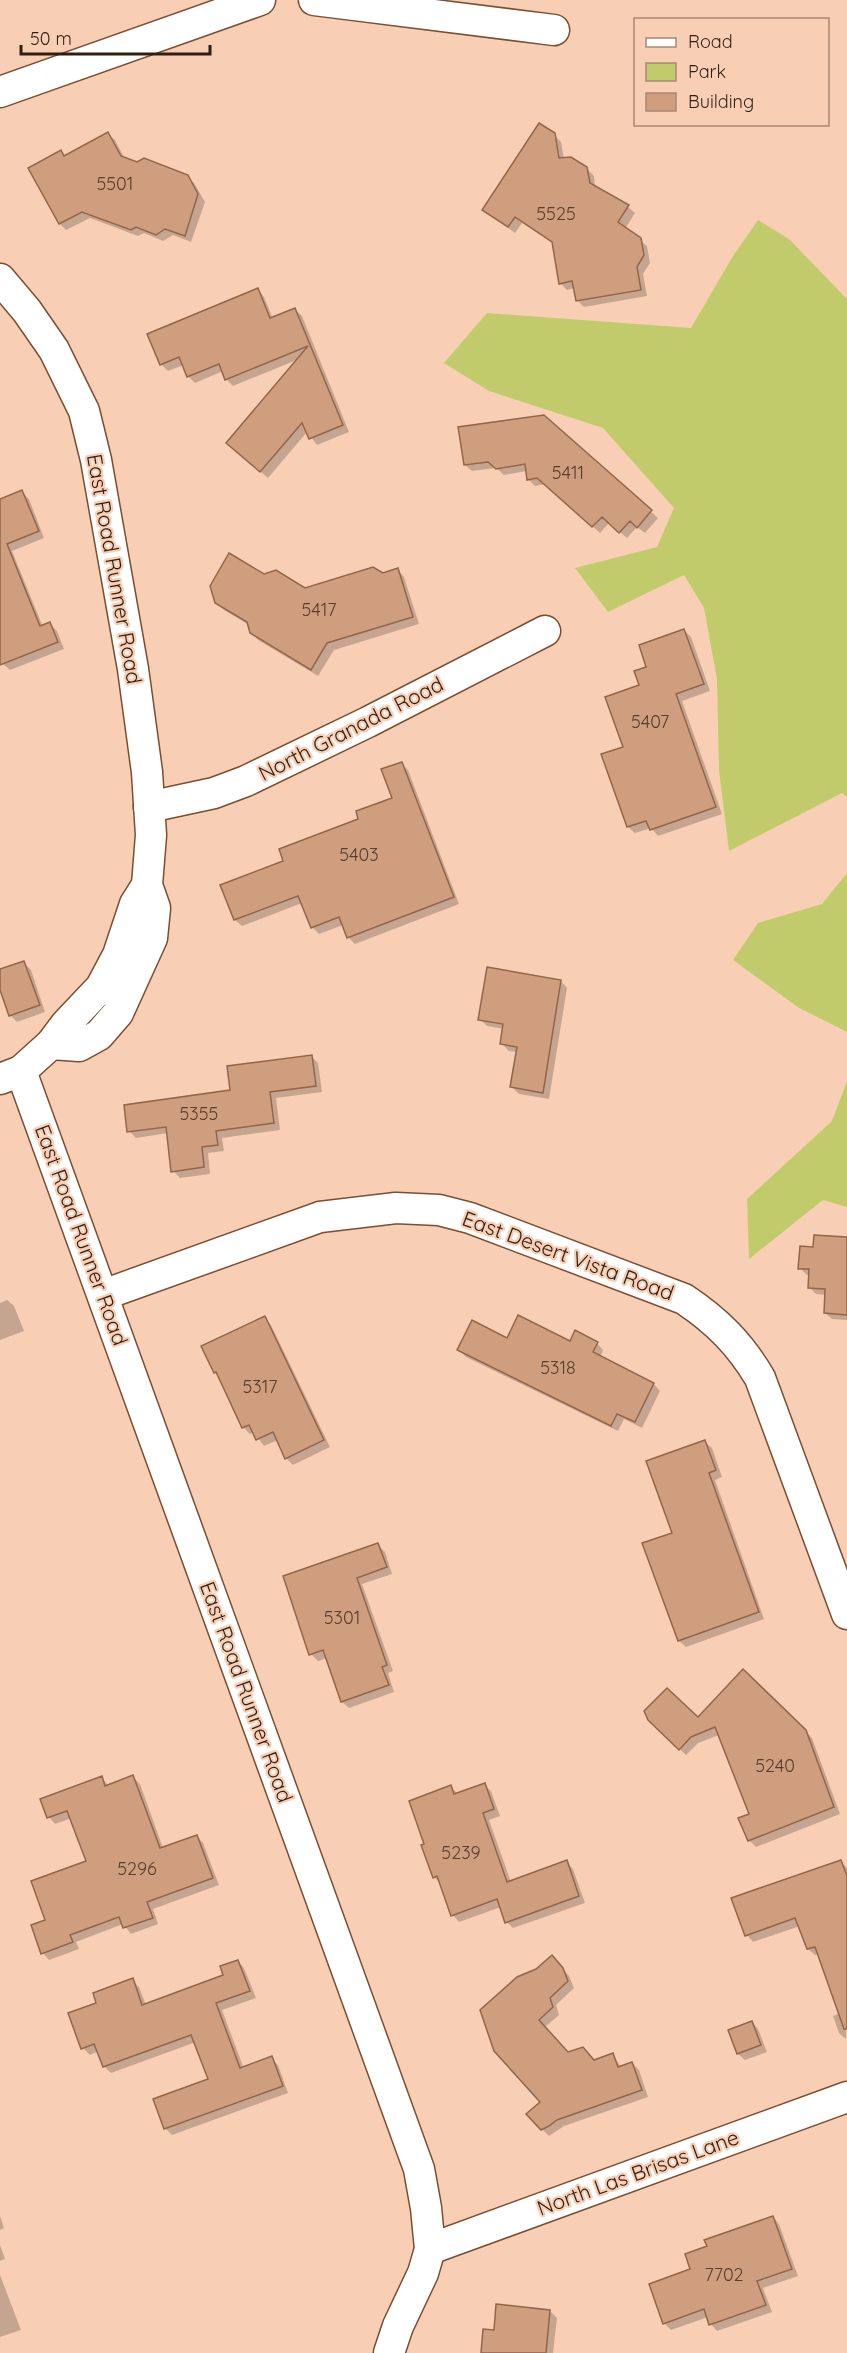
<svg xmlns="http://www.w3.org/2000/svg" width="847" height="2353" font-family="Quicksand,sans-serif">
<rect width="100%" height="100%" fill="#f8cfb5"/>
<!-- green -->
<g fill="#c2cb6c">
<path d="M758 220 789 239 847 299V797L842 793 729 851 719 770 717 679 704 608 684 575 608 612 575 568 657 547 674 508 603 428 489 391 444 363 487 313 691 328 733 256Z"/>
<path d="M847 873V1032L799 1008 733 960 758 923 822 904Z"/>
<path d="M847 1081V1207L823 1200 749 1259 747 1199 832 1121Z"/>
</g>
<!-- shadow -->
<g fill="#0003">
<path d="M108 134 115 140 125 159 187 176 194 183 205 202 191 242 173 235 163 241 144 233 138 236 90 218 66 230 60 224V152L66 157Z"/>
<path d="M554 135 561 142 564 159 586 168 594 176 595 188 628 207 635 213 625 229 647 246 650 263 643 274 647 296 584 307 577 300 575 288 567 290 560 283 554 244 522 223 515 233 484 210Z"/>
<path d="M258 290 264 297 273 319 295 310 302 316 349 432 317 445 307 432 268 478 235 450 299 359 233 386 226 379 223 371 195 383 188 376 184 365 168 371 161 364Z"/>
<path d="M544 416 658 518 645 533 637 527 627 538 609 523 600 533 545 484 535 486 528 479 527 471 504 475 496 468 472 471 465 465Z"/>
<path d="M22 492 29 499 44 538 12 551 43 627 50 624 57 631 64 649 10 670 3 664 0 657V501Z"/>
<path d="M398 570 404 577 419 624 334 650 318 676 258 640 251 632 249 625 224 610 217 603 263 575 305 589Z"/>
<path d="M684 630 691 637 710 691 682 701 722 814 658 836 651 828 635 833 628 827 625 748 640 686 648 668Z"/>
<path d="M401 763 408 770 459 904 355 944 348 937 343 925 319 934 312 927 302 903 242 926 235 920 360 820 394 799Z"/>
<path d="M24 963 31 970 45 1012 17 1022 10 1015 0 985V971Z"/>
<path d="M561 981 567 988 549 1099 519 1094 512 1087 517 1052 509 1051 502 1044 504 1029 487 1026 480 1019Z"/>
<path d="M312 1057 318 1063 322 1092 276 1098 280 1130 222 1138 224 1151 208 1153 210 1174 180 1178 173 1171 168 1133 136 1138 129 1131 232 1092Z"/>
<path d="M847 1238V1320L832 1319 825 1313 826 1295 816 1294 809 1287 810 1275H807L800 1268 815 1248Z"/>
<path d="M7 1300 14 1306 24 1331 0 1340V1303Z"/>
<path d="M265 1318 271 1325 330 1447 293 1465 286 1458 278 1440 264 1446 254 1432 250 1434 243 1427 220 1378 215 1373 203 1347Z"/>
<path d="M508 1340 597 1343 603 1350 600 1358 654 1384 660 1391 642 1428 624 1419 618 1431 466 1357 459 1350Z"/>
<path d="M705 1442 712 1448 722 1477 715 1480 764 1619 686 1647 679 1641 674 1534Z"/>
<path d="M378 1545 385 1552 392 1574 362 1584 393 1671 388 1673 394 1692 349 1708 342 1702 327 1658 318 1661 311 1654 285 1577Z"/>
<path d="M743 1671 812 1738 840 1814 756 1847 749 1840 751 1815 719 1735 698 1743 686 1755 649 1719H698Z"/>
<path d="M133 1777 140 1784 163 1848 197 1836 203 1843 219 1885 153 1909 158 1924 131 1934 123 1924 76 1942 79 1949 49 1960 43 1953 47 1921 88 1862 72 1818 55 1824 49 1817 101 1778 109 1786Z"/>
<path d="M484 1785 491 1791 500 1816 489 1820 511 1882 566 1862 573 1869 585 1903 513 1928 507 1922 501 1907 459 1922 453 1915 441 1884 434 1877 451 1787 458 1794Z"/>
<path d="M841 1862 847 1868 846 2039 839 2033 833 2016 840 2013 819 1954 815 1955 808 1949 800 1926 753 1942 747 1935 733 1898Z"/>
<path d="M238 1961 244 1968 256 1998 222 2010 244 2069 271 2058 278 2065 288 2093 172 2135 165 2128 210 2080 196 2042 111 2073 105 2067 99 2051 90 2055 83 2048 98 2004 132 1980 139 1987 146 2005 225 1976Z"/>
<path d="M559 1964 569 1976 574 1988 556 2005 559 2015 545 2027 569 2053 594 2062 613 2055 621 2067 632 2063 639 2070 648 2097 564 2126 549 2136 542 2129V2102L495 2050Z"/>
<path d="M752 2022 758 2029 767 2052 745 2060 738 2054Z"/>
<path d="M0 2216 4 2228 0 2230Z"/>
<path d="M773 2217 779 2224 798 2276 763 2288 772 2312 717 2331 711 2324 708 2317 671 2330 664 2323 692 2270 708 2247Z"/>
<path d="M0 2245 5 2259 0 2261Z"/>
<path d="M0 2275 21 2330 0 2337Z"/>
<path d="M550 2311 557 2318 553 2353H482L495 2332Z"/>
</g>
<!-- building -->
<g fill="#cf9e7f" stroke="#936649" stroke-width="1.5">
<path d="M539 123 555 133 559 158 571 157 587 167 590 183 629 205 618 222 641 238 644 255 637 267 641 290 576 301 572 281 559 284 552 242 515 217 508 227 482 210Z"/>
<path d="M108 132 121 156 137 162 144 158 188 175 198 194 185 236 165 229 156 235 136 227 131 230 82 212 59 224 28 168 61 150 64 156Z"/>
<path d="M258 288 270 318 295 308 343 425 309 439 302 423 260 472 226 443 308 346 225 380 219 364 187 377 179 357 160 365 147 334Z"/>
<path d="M544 415 652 510 637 528 630 521 619 533 602 517 592 527 537 478 527 480 525 464 496 469 488 462 464 465 458 427Z"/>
<path d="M22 490 39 531 7 544 40 626 50 622 58 642 0 665V499Z"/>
<path d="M229 553 264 574 276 570 305 588 373 567 383 573 398 568 413 617 327 643 311 670 250 633 247 622 215 603 210 586Z"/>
<path d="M684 629 704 684 676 694 716 807 650 830 646 821 627 827 601 754 623 747 605 697 639 685 634 671 646 667 639 645Z"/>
<path d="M402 762 454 897 347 938 339 917 311 928 298 896 234 920 220 885 283 861 279 849 358 819 356 811 392 798 381 769Z"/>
<path d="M24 961 40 1005 9 1016 0 990V969Z"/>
<path d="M487 967 561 980 543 1093 510 1087 517 1047 500 1044 503 1024 478 1020Z"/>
<path d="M312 1055 316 1086 270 1092 274 1123 216 1131 218 1145 202 1147 204 1167 171 1172 166 1127 127 1132 124 1105 230 1090 227 1066Z"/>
<path d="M814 1235 847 1237V1315L824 1313 825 1289 808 1288 809 1269H798L800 1246 813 1247Z"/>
<path d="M518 1315 570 1341 575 1330 598 1342 593 1352 654 1383 635 1422 617 1414 611 1426 457 1350 472 1320 507 1338Z"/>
<path d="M265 1316 324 1440 285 1459 273 1432 256 1440 249 1425 242 1428 216 1372 214 1373 201 1346Z"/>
<path d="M705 1440 716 1470 709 1473 759 1612 678 1641 642 1543 672 1533 646 1461Z"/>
<path d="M378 1543 387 1567 357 1578 387 1665 382 1667 389 1685 341 1702 323 1650 309 1655 283 1576Z"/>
<path d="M743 1669 806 1730 834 1807 748 1841 738 1818 749 1814 715 1727 691 1737 679 1750 648 1720 644 1711 667 1688 698 1717Z"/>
<path d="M133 1775 160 1848 197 1835 213 1878 147 1902 153 1918 123 1928 119 1917 70 1935 73 1942 41 1954 31 1925 45 1920 31 1881 86 1861 67 1811 47 1818 40 1799 102 1776 105 1786Z"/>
<path d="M485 1783 494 1809 483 1813 507 1882 567 1860 579 1896 505 1923 497 1899 451 1916 437 1876 433 1878 421 1845 424 1844 409 1801 451 1785 454 1794Z"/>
<path d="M841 1860 847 1876V2029H844L815 1947 807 1949 795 1918 745 1936 731 1898Z"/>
<path d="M552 1955 563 1968 568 1981 550 1998 553 2007 539 2020 568 2052 583 2047 594 2060 613 2053 618 2067 632 2062 642 2090 557 2120 549 2126 541 2130 526 2114 540 2102 494 2051 480 2010 517 1977 536 1969Z"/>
<path d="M238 1960 250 1991 216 2003 240 2068 272 2056 283 2086 164 2129 153 2099 208 2079 191 2035 103 2067 94 2044 81 2049 68 2013 96 2003 93 1993 133 1978 142 2005 223 1975 220 1966Z"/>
<path d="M752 2021 761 2045 737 2054 728 2030Z"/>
<path d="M773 2216 792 2269 757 2281 766 2305 709 2325 704 2309 663 2324 649 2284 690 2269 685 2254 707 2246 704 2240Z"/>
<path d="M496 2304 550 2310 546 2353H481L483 2329 494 2330Z"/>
</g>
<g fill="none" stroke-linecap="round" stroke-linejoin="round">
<defs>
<g id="minor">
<path d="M314 0 554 30"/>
<path d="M0 92 260 0"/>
<path d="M0 279 27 311 54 350 84 411 96 460 133 669 147 772 151 835 147 885 155 908 152 938 118 1013 99 1035 79 1046 51 1044"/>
<path d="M149 807 214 793 246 781 368 722 545 631"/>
<path d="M21 1071 419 2169 426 2208 430 2249 423 2273 398 2326 389 2353"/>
<path d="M0 1079 21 1071 51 1044 66 1024 101 987 118 955 135 904 147 885"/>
<path d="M103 1295 320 1217 396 1208 439 1210 470 1218 684 1299C717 1321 740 1344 760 1378L847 1614"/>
<path d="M430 2249 847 2097"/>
</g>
</defs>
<!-- minor casing -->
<use href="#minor" stroke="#7a4e31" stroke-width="33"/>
<!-- minor -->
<use href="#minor" stroke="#fff" stroke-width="30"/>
</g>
<g text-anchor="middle" stroke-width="4.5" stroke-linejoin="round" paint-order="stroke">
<!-- number labels -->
<g font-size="18" fill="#583e2d">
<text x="115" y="190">5501</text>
<text x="556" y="220">5525</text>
<text x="568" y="479">5411</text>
<text x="319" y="616">5417</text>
<text x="650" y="728">5407</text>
<text x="359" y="861">5403</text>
<text x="199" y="1120">5355</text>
<text x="558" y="1374">5318</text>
<text x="260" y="1393">5317</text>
<text x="342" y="1624">5301</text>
<text x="775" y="1772">5240</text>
<text x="461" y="1859">5239</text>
<text x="137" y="1875">5296</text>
<text x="724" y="2281">7702</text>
</g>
<!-- street labels -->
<g font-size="21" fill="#311e12" stroke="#f8cfb5">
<text transform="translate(114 569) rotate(80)" y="7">East Road Runner Road</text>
<text transform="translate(351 729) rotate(-27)" y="7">North Granada Road</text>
<text transform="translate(81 1235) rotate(70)" y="7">East Road Runner Road</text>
<text transform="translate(568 1256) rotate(20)" y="7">East Desert Vista Road</text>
<text transform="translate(246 1692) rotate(70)" y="7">East Road Runner Road</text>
<text transform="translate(638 2173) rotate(-20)" y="7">North Las Brisas Lane</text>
</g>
</g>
<!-- legend -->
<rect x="634" y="18" width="195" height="108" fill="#f8cfb5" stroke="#a88874" stroke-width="1.5"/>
<rect x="646" y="38" width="30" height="9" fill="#ffffff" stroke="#a88874" stroke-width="1.5"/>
<text x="688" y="48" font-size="18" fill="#311e12">Road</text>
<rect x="646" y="63" width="30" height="18" fill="#c2cb6c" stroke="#a88874" stroke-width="1.5"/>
<text x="688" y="78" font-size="18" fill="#311e12">Park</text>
<rect x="646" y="93" width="30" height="18" fill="#cf9e7f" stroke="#a88874" stroke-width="1.5"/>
<text x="688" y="108" font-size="18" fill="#311e12">Building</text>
<!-- scale -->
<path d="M21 45v9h189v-9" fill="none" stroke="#311e12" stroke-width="3"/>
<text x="30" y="45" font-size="18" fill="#311e12" stroke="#f8cfb5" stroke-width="4.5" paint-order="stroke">50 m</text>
</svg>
